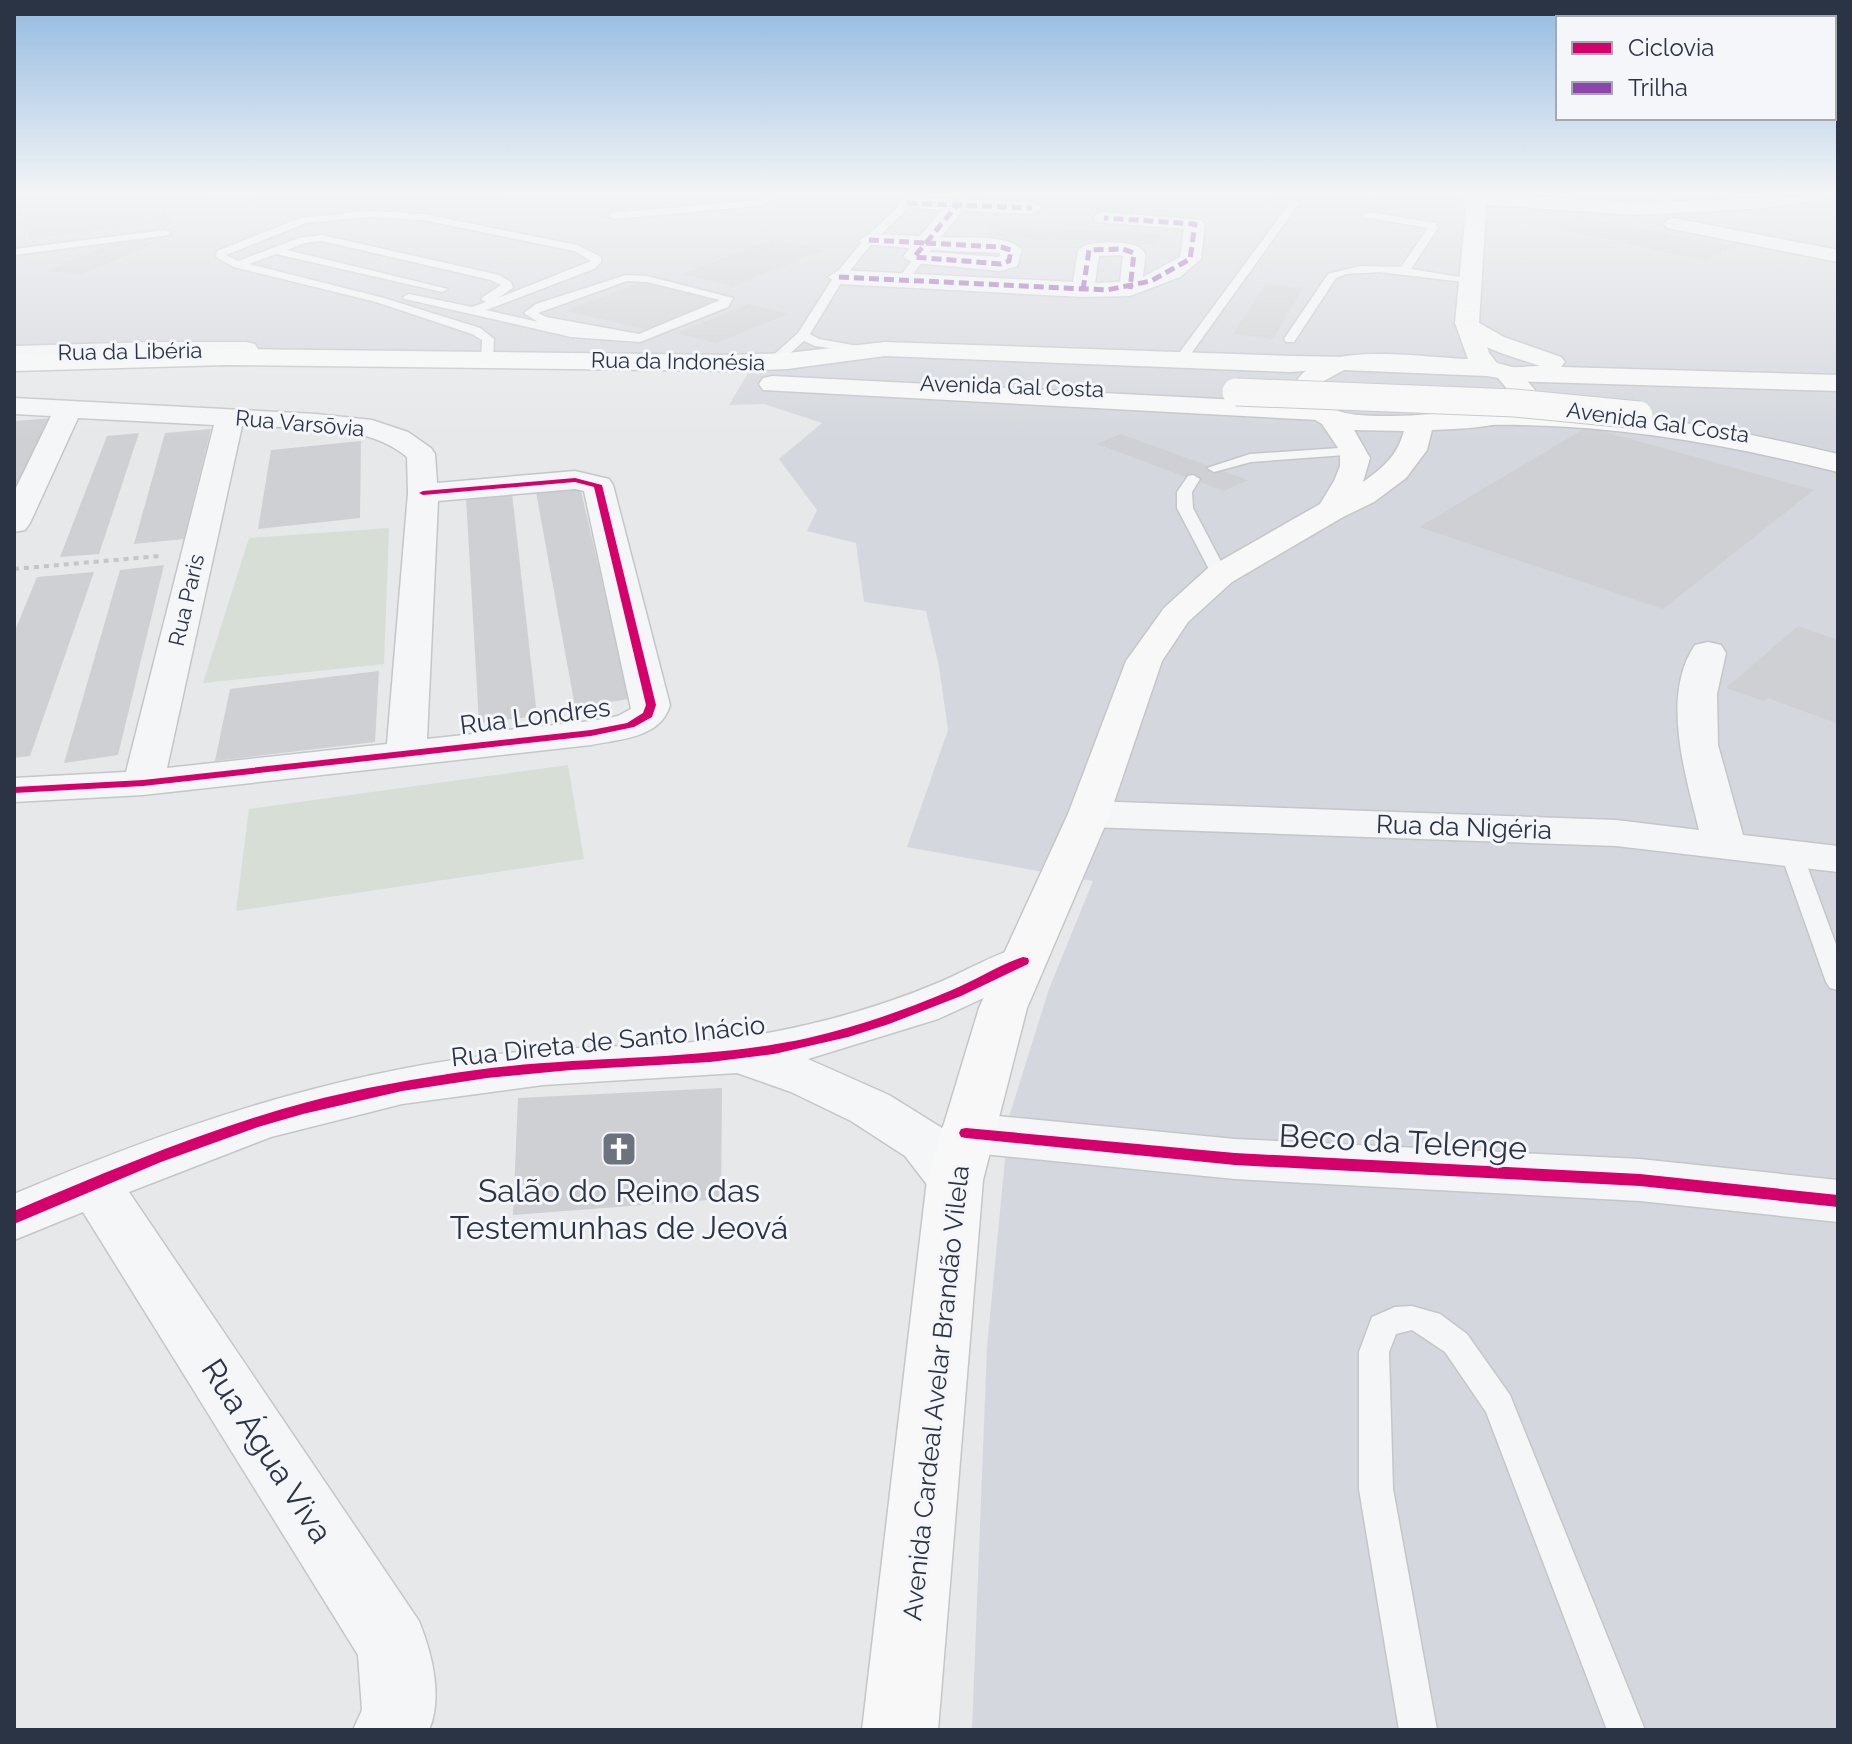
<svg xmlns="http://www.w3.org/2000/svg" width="1852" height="1744" font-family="Raleway,sans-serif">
<rect width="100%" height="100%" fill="#e6e8ea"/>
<!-- built -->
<path fill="#d4d7dd" d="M14 195H1838V1730H972L987 1347 1009 1117 1049 989 1093 881 907 847 948 730 939 667 926 611 864 602 856 543 807 531 817 510 779 459 822 423 764 404 729 405 749 371 478 356 14 361Z"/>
<!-- green -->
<g fill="#d6ded6">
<path d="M389 528 384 664 203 683 249 538Z"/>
<path d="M568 765 584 859 236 911 249 809Z"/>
</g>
<!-- building -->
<g fill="#ced0d3">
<path d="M14 195H205L209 201 164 207 173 221 29 239Z"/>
<path d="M529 195H679L681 198 536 210Z"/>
<path d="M693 195H744V198L697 201Z"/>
<path d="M1364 195H1439L1437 204Z"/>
<path d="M1091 203 1205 210 1201 221 1086 214Z"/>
<path d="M1580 216 1732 247 1705 260 1552 228Z"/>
<path d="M988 225 1161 234 1157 245 982 236Z"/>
<path d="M774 239 824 250 733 286 682 274Z"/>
<path d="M120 240 155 243 83 274 47 271Z"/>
<path d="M643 281 719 299 645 329 566 311Z"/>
<path d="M1266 284 1303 288 1273 339 1233 334Z"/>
<path d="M749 304 788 314 716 343 676 333Z"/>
<path d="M53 418 14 492V421Z"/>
<path d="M1587 427 1814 490 1663 609 1419 527Z"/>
<path d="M211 429 184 539 134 544 165 433Z"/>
<path d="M139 433 99 554 60 557 107 436Z"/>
<path d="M1120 434 1248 480 1224 491 1097 444Z"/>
<path d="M361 441 360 518 258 529 271 450Z"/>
<path d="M580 487 630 699 575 707 536 492Z"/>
<path d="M512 493 537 716 479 723 466 497Z"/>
<path d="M164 565 118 755 64 763 120 570Z"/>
<path d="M94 572 30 756 14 758V633L37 577Z"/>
<path d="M1798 626 1838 640V724L1768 698 1764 701 1726 688Z"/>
<path d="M379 671 375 742 215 761 230 689Z"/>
<path d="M722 1088 721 1199 513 1215 518 1098Z"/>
</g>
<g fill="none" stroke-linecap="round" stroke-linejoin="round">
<defs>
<g id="lane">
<path d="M767 195H781L759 206 613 219 608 216 613 213 757 200Z"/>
<path d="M911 195H922L873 242 844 278 810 334 819 339 864 347V353L815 346 804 341 777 365H769V359L798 333 835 275 865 238Z"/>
<path d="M1660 195H1670L1669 210 1661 208Z"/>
<path d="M1292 200 1300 202 1185 362H1177V356Z"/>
<path d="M368 211 423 214 577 245 601 257V262L594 269 486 310 538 322 524 313 536 304 626 275 647 276 733 298 728 307 640 342 571 337 405 299 403 297 409 294 472 307 486 302 481 299 483 297 501 285 491 280 322 241 305 243 287 250 448 289 442 292 276 254 249 264 384 298 480 328 494 339 493 360 487 364 481 360 482 340 472 334 376 302 234 267 216 257 217 251 300 218ZM368 217 423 220 574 251 591 261 498 298 513 288 511 282 499 275 322 235 299 238 238 261 226 255 306 223ZM627 281 647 282 720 300 639 334 546 317 538 313Z"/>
<path d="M1368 212 1436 223 1438 228 1411 269 1478 280 1472 283 1379 272 1346 274 1336 278 1294 342H1286L1284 339 1328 274 1360 266 1401 267 1428 228 1364 217 1363 215Z"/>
<path d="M165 230 169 231V235L14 255V249Z"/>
<path d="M915 257 924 259 907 282H899L897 280Z"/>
<path d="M1354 447 1361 451 1359 454 1251 462 1214 472 1207 468 1250 454Z"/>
<path d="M1193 475 1200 479 1192 492 1193 508 1228 575 1226 579H1214L1212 575 1177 508V492L1188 476Z"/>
<path d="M1791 846 1802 852 1838 950V990L1830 988 1826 982 1780 852Z"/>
<path d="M1412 1306 1440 1314 1467 1334 1510 1395 1645 1730H1607L1486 1412 1445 1352 1412 1330 1396 1334 1389 1352 1393 1489 1437 1730H1399L1359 1489V1352L1372 1317 1395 1307Z"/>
</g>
<g id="street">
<path d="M1466 195H1520L1634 203 1824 195 1815 201 1752 209 1634 215 1474 204 1467 202Z"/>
<path d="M907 197 1032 202 1042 208 1032 214 962 211 941 237C963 239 1006 233 1022 250L1017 266 1001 271 914 263 903 257 910 248 862 244 859 240 869 234 920 236 942 210 900 207 897 203ZM931 250 999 253H1000L999 257 930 252Z"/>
<path d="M1104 212 1202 220 1205 224 1201 259 1180 277 1130 296 1083 297 839 284 828 277 839 270 1073 282 1078 250C1086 240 1137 239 1144 252 1147 257 1143 270 1143 277L1180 257 1184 229 1097 222 1094 218 1097 214ZM1120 255 1123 256 1120 282 1095 283 1099 256Z"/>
<path d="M1674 218 1838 250V262L1667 228 1664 224 1667 220Z"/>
<path d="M153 342H246L255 344 258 349 255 354 246 356 14 362V346Z"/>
<path d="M14 398 316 414 372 420 408 432 431 448 435 454 437 483 575 471 609 479 613 485 670 705C661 738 620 739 591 745L143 795 14 802V778L126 772 214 425 78 418 30 523 25 530 14 532V492L51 416 14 414ZM242 426C293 429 365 421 407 457L408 493 387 744 167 768ZM575 489 584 491 631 709 618 716 591 721 427 739 438 501Z"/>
<path d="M1708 642 1721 645 1726 653 1717 694 1718 745 1743 835 1838 846V872L1616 846 1089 827 1074 823 1068 814 1074 805 1089 801 1616 820 1699 830C1686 776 1660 696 1695 645Z"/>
<path d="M1023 946 1040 950 1047 961 1040 972 938 1019 808 1059 889 1095 942 1128 947 1119 966 1113 1235 1139 1640 1159 1838 1180V1222L1640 1201 1235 1179 963 1152 983 1180 975 1195 955 1201 935 1195 905 1156 851 1121 791 1092 737 1073 543 1085 402 1104 271 1137 129 1192 419 1621C432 1653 443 1697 429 1730H353L362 1710 358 1655 83 1212 14 1240V1194C166 1130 318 1077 482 1056 580 1043 681 1050 778 1031 834 1020 888 1004 940 982 968 970 994 954 1023 946Z"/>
</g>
<path id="secondary" d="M1463 195H1483L1486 210 1479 323 1489 353 1497 363 1516 368 1535 390C1530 431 1463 428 1432 430L1427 450 1406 478 1374 502 1343 517 1232 582 1188 622 1162 661 1110 814 1027 1008 983 1180 938 1730H862L927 1180 979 1008 1068 814 1126 661 1164 608 1208 568 1320 504 1334 481 1340 466V451L1322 424 1309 416 1292 392C1306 336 1423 358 1468 359L1455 323 1466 210ZM1344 370 1487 376 1498 378 1509 391 1505 401C1477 413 1363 423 1336 410 1328 407 1323 399 1318 392L1322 382ZM1354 430 1404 431C1397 456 1384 467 1363 482L1370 458Z"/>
<g id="primary">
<path d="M1467 316 1504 337 1561 357 1565 362 1561 367 1838 375V391L1507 381 1498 378 1494 373 1498 368 1540 366C1512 356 1473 348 1455 323L1459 318Z"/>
<path d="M885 342 1291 356 1350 357 1354 362 1350 367 1291 372 885 356 787 369 732 371 226 365 14 371V355L226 349 732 355 787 353Z"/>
<path d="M772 376 1318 404 1328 406 1332 412 1328 418 1318 420 763 390 759 384 763 378Z"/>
<path d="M1531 408C1636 411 1736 430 1838 454V472C1721 443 1607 423 1486 425L1476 423 1472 417 1476 411Z"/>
</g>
</defs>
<!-- lane casing -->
<use href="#lane" stroke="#c4c6c8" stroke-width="3"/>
<!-- street casing -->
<use href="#street" stroke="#c4c6c8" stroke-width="3"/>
<!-- secondary casing -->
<use href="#secondary" stroke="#c4c6c8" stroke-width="3"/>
<!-- primary casing -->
<use href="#primary" stroke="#c2c5c8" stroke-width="3"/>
<!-- path -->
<path stroke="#c5c6ca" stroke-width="4" stroke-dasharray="5 5" stroke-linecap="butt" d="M14 569 160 556"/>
<!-- lane -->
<use href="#lane" fill="#f5f6f7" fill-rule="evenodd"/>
<!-- street -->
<use href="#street" fill="#f5f6f7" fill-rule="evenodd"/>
<!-- secondary -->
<use href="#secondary" fill="#f8f8f8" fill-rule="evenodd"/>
<!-- primary -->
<use href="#primary" fill="#f8f8f8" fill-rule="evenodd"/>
<defs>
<path id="primary-bridge" d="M1236 392 1515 403 1639 415"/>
</defs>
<!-- primary-bridge casing -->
<use href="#primary-bridge" stroke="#c2c5c8" stroke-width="29" stroke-linecap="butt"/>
<!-- primary-bridge -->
<use href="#primary-bridge" stroke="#f8f8f8" stroke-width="27"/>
<!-- quiet -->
<g stroke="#8e44ad" stroke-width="5" stroke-dasharray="10 5" stroke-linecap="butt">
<path d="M907 203 1032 208"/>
<path d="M869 240 926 243"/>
<path d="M926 243 1001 247 1011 250 1009 261 1001 264 914 257Z"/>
<path d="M926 243 957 205"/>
<path d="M839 277 1107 290 1151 281 1190 259 1195 224 1104 218"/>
<path d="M1083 290 1089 250 1122 249 1134 253 1130 289"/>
</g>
<defs>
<g id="cycleway">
<path d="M575 478 602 485 656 705 652 717 634 727 591 736 143 786 14 793V787L143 780 591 730 627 723 643 713 646 705 594 487 575 482 423 495 419 493 423 491Z"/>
<path d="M1023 957 1028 958 1029 961 1028 964 961 996 889 1024 848 1037 774 1054 710 1062 571 1070 487 1078 402 1091 303 1114 258 1127 161 1162 14 1224V1211C109 1171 204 1130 304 1103 360 1088 418 1078 476 1070 586 1055 699 1062 808 1038 857 1027 905 1010 952 990 976 980 999 965 1023 957Z"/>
<path d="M966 1128 1235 1153 1640 1174 1838 1195V1207L1640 1186 1235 1165 966 1138 961 1137 959 1133 961 1129Z"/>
</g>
</defs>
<!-- cycleway casing -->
<use href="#cycleway" stroke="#f4f6f9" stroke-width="5"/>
<!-- cycleway -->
<use href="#cycleway" fill="#d6006c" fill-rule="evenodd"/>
</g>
<!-- sky -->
<linearGradient id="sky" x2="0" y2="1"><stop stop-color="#93bae0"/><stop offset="0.44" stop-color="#f4f5f6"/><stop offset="1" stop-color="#f4f5f6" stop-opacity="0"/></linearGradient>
<rect width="1852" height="439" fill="url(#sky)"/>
<!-- icons -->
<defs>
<symbol id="church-square" viewBox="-11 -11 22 22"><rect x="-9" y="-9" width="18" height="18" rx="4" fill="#6c737f" stroke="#f4f6f9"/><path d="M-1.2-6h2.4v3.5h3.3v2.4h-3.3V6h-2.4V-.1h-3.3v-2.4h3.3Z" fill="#fff"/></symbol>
</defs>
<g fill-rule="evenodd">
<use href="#church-square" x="599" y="1129" width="40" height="40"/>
</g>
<g text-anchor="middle" stroke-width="6" stroke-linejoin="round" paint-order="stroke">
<!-- far-street labels -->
<g font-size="22" fill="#2b3445" stroke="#f4f6f9">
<text transform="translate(130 351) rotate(-1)" y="8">Rua da Libéria</text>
<text transform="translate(678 361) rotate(1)" y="8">Rua da Indonésia</text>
<text transform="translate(1012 386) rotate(2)" y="8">Avenida Gal Costa</text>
<text transform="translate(1658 422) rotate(8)" y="8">Avenida Gal Costa</text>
<text transform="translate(300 423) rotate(5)" y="8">Rua Varsōvia</text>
<text transform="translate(186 600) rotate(-77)" y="8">Rua Paris</text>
</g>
<!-- street labels -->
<g font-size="26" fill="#2b3445" stroke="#f4f6f9">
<text transform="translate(535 716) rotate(-7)" y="9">Rua Londres</text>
<text transform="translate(1464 827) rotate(2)" y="9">Rua da Nigéria</text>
<text transform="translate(608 1041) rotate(-6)" y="9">Rua Direta de Santo Inácio</text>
<text transform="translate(936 1393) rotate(-84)" y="9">Avenida Cardeal Avelar Brandão Vilela</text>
</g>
<!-- near-street labels -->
<g font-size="32" fill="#2b3445" stroke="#f4f6f9">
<text transform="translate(1403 1142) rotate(3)" y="11">Beco da Telenge</text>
<text transform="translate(267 1451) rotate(57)" y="11">Rua Água Viva</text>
</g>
<!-- near-poi labels -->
<g font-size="32" fill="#2b3445" stroke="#f4f6f9">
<text x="619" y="1202">Salão do Reino das<tspan x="619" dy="37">Testemunhas de Jeová</tspan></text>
</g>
</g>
<!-- border -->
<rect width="1852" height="1744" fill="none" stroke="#2b3445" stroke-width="32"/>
<!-- legend -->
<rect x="1556" y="16" width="280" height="104" fill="#f4f6f9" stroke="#a4a8b1" stroke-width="2"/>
<rect x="1572" y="42" width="40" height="12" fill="#d6006c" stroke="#a4a8b1" stroke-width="2"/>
<text x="1628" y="56" font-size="24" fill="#2b3445">Ciclovia</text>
<rect x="1572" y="82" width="40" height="12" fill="#8e44ad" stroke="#a4a8b1" stroke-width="2"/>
<text x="1628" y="96" font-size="24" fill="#2b3445">Trilha</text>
</svg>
